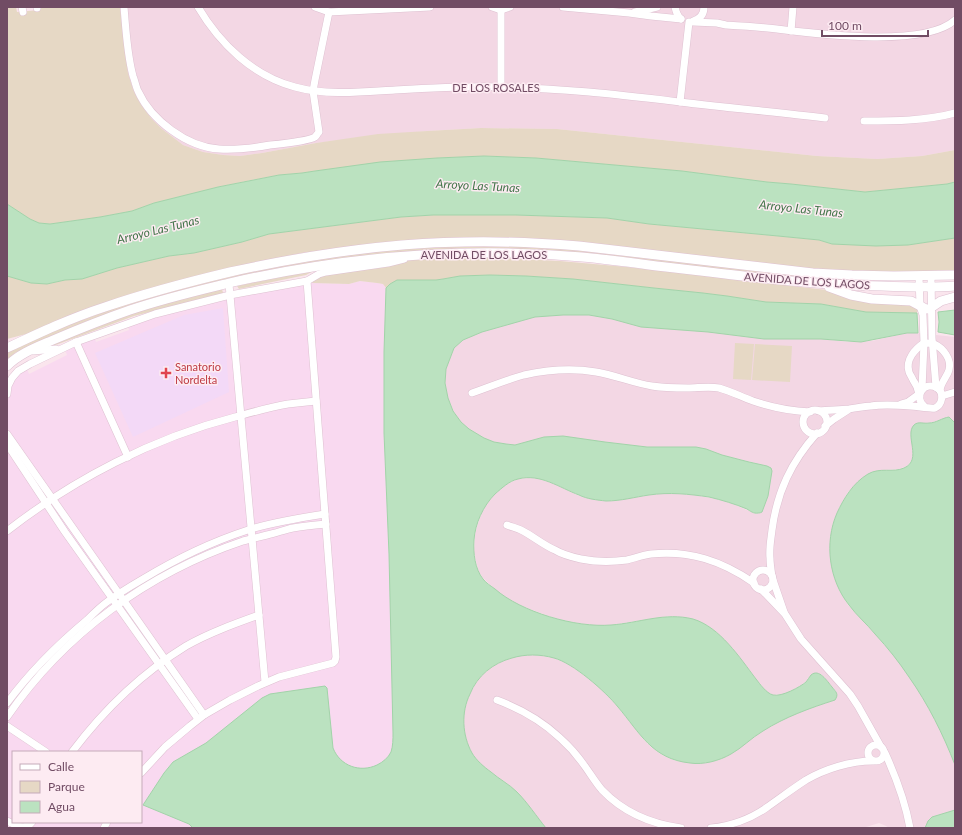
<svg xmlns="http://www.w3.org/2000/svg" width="962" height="835" font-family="Lato,sans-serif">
<rect width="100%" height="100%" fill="#fae5ed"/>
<!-- residential -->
<g fill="#f3d7e4">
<path d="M120 7H955V150L922 156 877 159 817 156 557 129 481 128 427 131 316 143 262 153 240 156 223 155 203 152 183 145 174 138 162 129 151 118 140 103 133 89 128 73Z"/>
<path d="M563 315H589L612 319 764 339H821L849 342 872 341 907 333H918L955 337V423L952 420 945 418 933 422 928 423H922L912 446 913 455 912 460 907 466 899 469 884 470 875 471 868 474 856 484 848 492 840 506 834 520 830 556 835 579 840 592 848 605 874 633 895 657 918 689 929 707 938 725 955 765V810L928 821 925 828H889L886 826 879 823 863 828H546L518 792 504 781 491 773 479 762 472 753 466 741 463 725 464 712 469 696 478 679 487 671 497 663 507 659 519 655H537L554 658 564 662 578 671 598 686 617 706 643 739 651 747 662 755 676 761 705 763 719 760 731 754 761 732 784 719 809 708 835 700 836 691 821 674 810 676 806 681 799 687 785 694 773 695 765 690 732 648 669 616 611 625 595 626 557 619 524 607 516 604 501 595 483 578 479 572 477 565 474 552 475 535 477 527 482 512 492 497 507 484 518 479 529 478 539 479 555 484 577 495 586 498 600 500 613 501 662 493 695 495 726 501 756 514 759 513 768 496 767 466 722 455 706 449 696 447H647L605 442 544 437 515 445 506 444 494 442 484 438 469 429 461 422 453 410 448 398 445 383 446 369 454 348 463 340 482 332 535 317Z"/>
</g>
<!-- commercial -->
<path fill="#f9d9f0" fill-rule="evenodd" d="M360 281 377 283 383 284 386 288 384 352V433L389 554 393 733V742L392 750 389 755 385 760 380 764 373 767 363 769 352 767 343 762 337 756 333 748 327 688 270 694 262 698 206 743 173 762 143 805 190 824 193 828H7V436L10 433 7 426V405L11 386 19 374 27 369 29 374 67 355 65 350 94 337 96 342 129 330 128 325 173 312 289 286 312 283 349 284ZM13 752H141V822H13Z"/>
<!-- medical -->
<path fill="#f3d9f7" d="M223 308 229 392 133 437 95 353 184 315Z"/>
<!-- green -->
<g fill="#e6d8c5">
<path d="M7 7H16L17 12 39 10 40 7H120L128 73 133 89 140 103 151 118 162 129 174 138 183 145 203 152 223 155 240 156 262 153 316 143 378 134 427 131 481 128 557 129 817 156 877 159 922 156 955 150V182L947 184 865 192 791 184 767 182 682 171 536 158 484 156 437 158 315 171 302 173 279 175 252 180 218 187 154 203 132 211 100 217 50 224 39 223 30 219 7 204Z"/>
<path d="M433 215H516L607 218 649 224 778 236 819 240 832 244 908 245 955 238V270L886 273 836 270 792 267 612 246 378 243 302 253 231 268 96 306 49 324 30 333 7 339V276L31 283 47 284 65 280 82 279 117 268 169 256 194 253 242 242 269 234 401 217Z"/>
<path d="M466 246 526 247 568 249 846 280 874 282H912L913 283 833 282 568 253 374 255 139 304 87 321 54 335 15 353 7 360V352L52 331 137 300 237 274 331 256 417 247Z"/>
<path d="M499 258 560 261 627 267 827 290 906 302 918 309 917 313 866 312 821 304 766 302 727 296 703 293 654 288 573 279 526 276 490 275 460 276 443 279 436 280H397L390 284 386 288 383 284 377 283 360 281 349 284 312 283 314 280 318 277 348 271 386 267 411 260 419 259Z"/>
<path d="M315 270 306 275 239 289 237 286Z"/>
<path d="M222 289 223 293 134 316 53 346 44 347 132 313 161 304Z"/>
<path d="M735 343 754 344 751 380 733 379Z"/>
<path d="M755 344 792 346 790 382 752 380Z"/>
</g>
<!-- water -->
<g fill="#bbe2c0" stroke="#a2d3a9">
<path d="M484 156 536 158 682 171 767 182 791 184 865 192 947 184 955 182V238L908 245 876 246 832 244 819 240 778 236 649 224 607 218 516 215H433L401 217 269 234 242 242 194 253 169 256 117 268 82 279 65 280 47 284 31 283 7 276V204L30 219 39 223 50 224 100 217 132 211 154 203 218 187 279 175 302 173 315 171 380 162 437 158Z"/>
<path d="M490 275 526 276 573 279 654 288 703 293 727 296 766 302 821 304 866 312 917 313 918 333H907L861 342 821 339H764L708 332 641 327 612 319 589 315H563L535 317 482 332 463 340 454 348 446 369 445 383 448 398 453 411 461 422 469 429 484 438 494 442 506 444 515 445 544 437 563 436 605 442 647 447H696L706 449 722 455 749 462 767 466 771 468 772 471 768 496 762 512C760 513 759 513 758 513 754 514 750 511 747 509 735 504 722 500 709 497 689 494 669 492 649 495 635 497 621 501 606 501 597 500 587 499 579 495 560 488 540 473 518 479 509 481 502 488 495 494 483 506 475 524 474 540 473 553 475 569 483 579 486 583 491 586 495 589 521 612 576 628 611 625 639 623 665 612 693 619 720 627 740 658 756 679 760 684 766 693 773 695 782 697 800 687 806 682 808 680 809 677 811 675 819 668 827 681 832 687 836 692 839 694 835 700 810 708 785 717 763 731 751 738 742 748 731 754 719 761 703 765 690 763 652 759 640 733 618 707 605 691 573 663 554 658 540 654 525 654 512 658 493 663 477 676 470 694 461 712 462 735 472 753 476 760 484 767 491 772 499 779 509 784 517 792 527 802 537 817 546 828H193L189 824 143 805 164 773 173 762 206 743 262 698 270 694 325 686 327 688 333 748C340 766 360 773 377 765 383 762 388 758 391 752 393 746 393 739 393 733L389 554 384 433V352L386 288 390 284 397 280H436L443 279 460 276Z"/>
<path d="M955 310V335L938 332 939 322 938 312Z"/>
<path d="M949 417 955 423V765C943 734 928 704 909 677 899 662 888 648 875 634 867 624 857 616 849 605 829 580 824 543 837 513 844 498 853 483 868 474 880 467 893 473 904 468 923 460 904 435 914 425 918 421 924 424 929 423 936 423 942 418 949 417Z"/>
<path d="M955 810V828H925L928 821 932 817Z"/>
</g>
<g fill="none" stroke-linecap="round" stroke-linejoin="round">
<defs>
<g id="minor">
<path d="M22 7 23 12"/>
<path d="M37 7V8"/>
<path d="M124 7C126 30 127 54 133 76 135 81 136 87 138 91 151 120 187 147 219 149 236 150 253 148 270 145 280 144 308 141 315 137 317 135 317 134 319 132L313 91 315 80 329 12"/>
<path d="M198 7C220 44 253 76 295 87 328 96 362 92 395 90 430 88 466 86 501 87 561 88 620 95 680 102 728 108 777 112 825 118"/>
<path d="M315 7 329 12 430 7"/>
<path d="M492 7 501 10 510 7"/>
<path d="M563 7 629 13 651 16 681 19"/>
<path d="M675 7C676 12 677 16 681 19"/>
<path d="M635 12 649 9 657 7"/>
<path d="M693 21C700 19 704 14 704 7"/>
<path d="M693 22 717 23 726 25C743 26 760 27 777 29 818 34 924 48 955 20"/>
<path d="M791 31 793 7"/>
<path d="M501 87V10"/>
<path d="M680 102 689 22"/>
<path d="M864 121C894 121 925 121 955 113"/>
<path d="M919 276 920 306 923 315 924 343 922 389"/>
<path d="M931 276 932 338 936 387"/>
<path d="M229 284 265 682"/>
<path d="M76 342 128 457"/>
<path d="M33 351 56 349"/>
<path d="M472 393C489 387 506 380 524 375 547 370 572 368 596 372 615 375 633 383 652 386 664 388 676 388 688 388 698 388 709 386 719 388 730 391 742 397 753 401 771 407 791 411 810 412"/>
<path d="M7 394 8 386 12 378 18 371 30 364 76 342 155 314 230 295 307 281 319 274 326 272 388 263 404 259"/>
<path d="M942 396 955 392"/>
<path d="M901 404 908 402 919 394C918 389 916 384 913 380 912 377 910 375 909 372 905 360 915 349 924 343 927 343 931 343 934 344 943 348 952 359 949 370 947 377 941 382 940 390"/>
<circle cx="815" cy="422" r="12"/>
<path d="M819 411C829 410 839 410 849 409 857 408 864 406 871 406 884 404 897 405 910 406 916 406 930 409 935 408 942 405 945 393 937 388 925 380 912 397 925 407"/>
<path d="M825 426 834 419 848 410"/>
<path d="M7 434 204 715"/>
<path d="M7 444 65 532 198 719"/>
<path d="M507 525C512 527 517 528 521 530 533 536 543 545 555 550 563 555 572 557 581 559 596 562 612 562 627 560 635 558 643 555 651 554 690 550 722 561 754 583"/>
<path d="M7 531C74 479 153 438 235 417 253 412 270 407 288 404 297 403 307 402 316 401"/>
<circle cx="763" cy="580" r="10"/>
<path d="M772 576C771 570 770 564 770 558 769 548 771 539 772 530 777 492 791 462 817 433"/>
<path d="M773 580 784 612"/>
<path d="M761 589 785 614 801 639 850 694 858 706 881 747"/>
<path d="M497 700C521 709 541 720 560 738 569 746 577 755 584 765 590 773 595 782 602 790 623 812 652 824 681 828"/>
<path d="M7 703C30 672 57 645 87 620 93 614 100 607 107 602 119 593 131 586 143 579 176 559 211 542 248 530 273 522 299 518 325 514"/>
<path d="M7 717C64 634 148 573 243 541 251 539 259 537 267 535 276 533 284 530 293 528 304 526 315 525 326 524"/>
<path d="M7 726 46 752"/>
<circle cx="876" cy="753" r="8"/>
<path d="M72 752C103 711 142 673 186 646 209 633 234 624 259 615"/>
<path d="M885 753C896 777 905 801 910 828"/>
<path d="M141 773 165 747 190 726 204 715 230 700 258 686 279 677 333 663 335 661 336 657 307 281"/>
<path d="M7 821C16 825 25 831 32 822"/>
<path d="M104 828 107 822"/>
<path d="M711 828C730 826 750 819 766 808 779 799 792 789 806 780 825 769 850 761 873 761"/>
</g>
<g id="tertiary">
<path d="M829 287 851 295 872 299 911 301 926 309H929L941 301 955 297"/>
<path d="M7 348C39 333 71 318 105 307 146 293 188 282 230 272 307 255 385 243 464 242 502 241 541 243 579 246L813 273 852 275 894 276 955 275"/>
<path d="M7 366C20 353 37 347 53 340 79 329 104 319 130 310 162 299 196 291 229 283 344 257 464 246 582 257 604 259 627 262 649 265 727 274 804 285 882 286 906 287 931 288 955 286"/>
</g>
</defs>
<!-- minor casing -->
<use href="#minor" stroke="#dec1d1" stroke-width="8"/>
<!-- tertiary casing -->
<use href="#tertiary" stroke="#dec1d1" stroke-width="10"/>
<!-- minor -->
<use href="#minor" stroke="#fff" stroke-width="7"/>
<!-- tertiary -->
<use href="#tertiary" stroke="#fff" stroke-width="9"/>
</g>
<!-- markers -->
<path fill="#e0444e" stroke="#fdebf2" stroke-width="1.5" d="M164 367h4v4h4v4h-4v4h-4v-4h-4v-4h4z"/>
<g text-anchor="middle" stroke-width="3" stroke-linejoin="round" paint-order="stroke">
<!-- street labels -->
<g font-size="11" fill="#714c64" stroke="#fdebf2">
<text x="496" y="92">DE LOS ROSALES</text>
<text x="484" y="259">AVENIDA DE LOS LAGOS</text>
<text transform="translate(807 281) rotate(4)" y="4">AVENIDA DE LOS LAGOS</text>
</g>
<!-- health labels -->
<g font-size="11" fill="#be3a42" stroke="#fdebf2" text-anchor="start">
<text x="175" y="371">Sanatorio<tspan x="175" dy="13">Nordelta</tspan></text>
</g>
<!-- water labels -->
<g font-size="12" font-style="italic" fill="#427549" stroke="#fdebf2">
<text transform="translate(478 186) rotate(3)" y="4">Arroyo Las Tunas</text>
<text transform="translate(801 209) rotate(6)" y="4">Arroyo Las Tunas</text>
<text transform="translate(158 230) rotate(-14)" y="4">Arroyo Las Tunas</text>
</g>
</g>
<!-- border -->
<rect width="962" height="835" fill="none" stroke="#714c64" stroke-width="16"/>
<!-- legend -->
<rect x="12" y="751" width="130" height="72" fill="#fdebf2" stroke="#c5abb9"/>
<rect x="20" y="764" width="20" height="6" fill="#ffffff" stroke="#c5abb9"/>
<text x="48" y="771" font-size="12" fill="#714c64">Calle</text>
<rect x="20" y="781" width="20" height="12" fill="#e6d8c5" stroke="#c5abb9"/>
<text x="48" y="791" font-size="12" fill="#714c64">Parque</text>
<rect x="20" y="801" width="20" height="12" fill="#bbe2c0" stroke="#c5abb9"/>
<text x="48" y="811" font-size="12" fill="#714c64">Agua</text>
<!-- scale -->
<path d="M822 30v6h106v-6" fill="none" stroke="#714c64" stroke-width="2"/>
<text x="828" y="30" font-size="12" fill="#714c64" stroke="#fdebf2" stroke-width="3" paint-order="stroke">100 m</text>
</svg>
